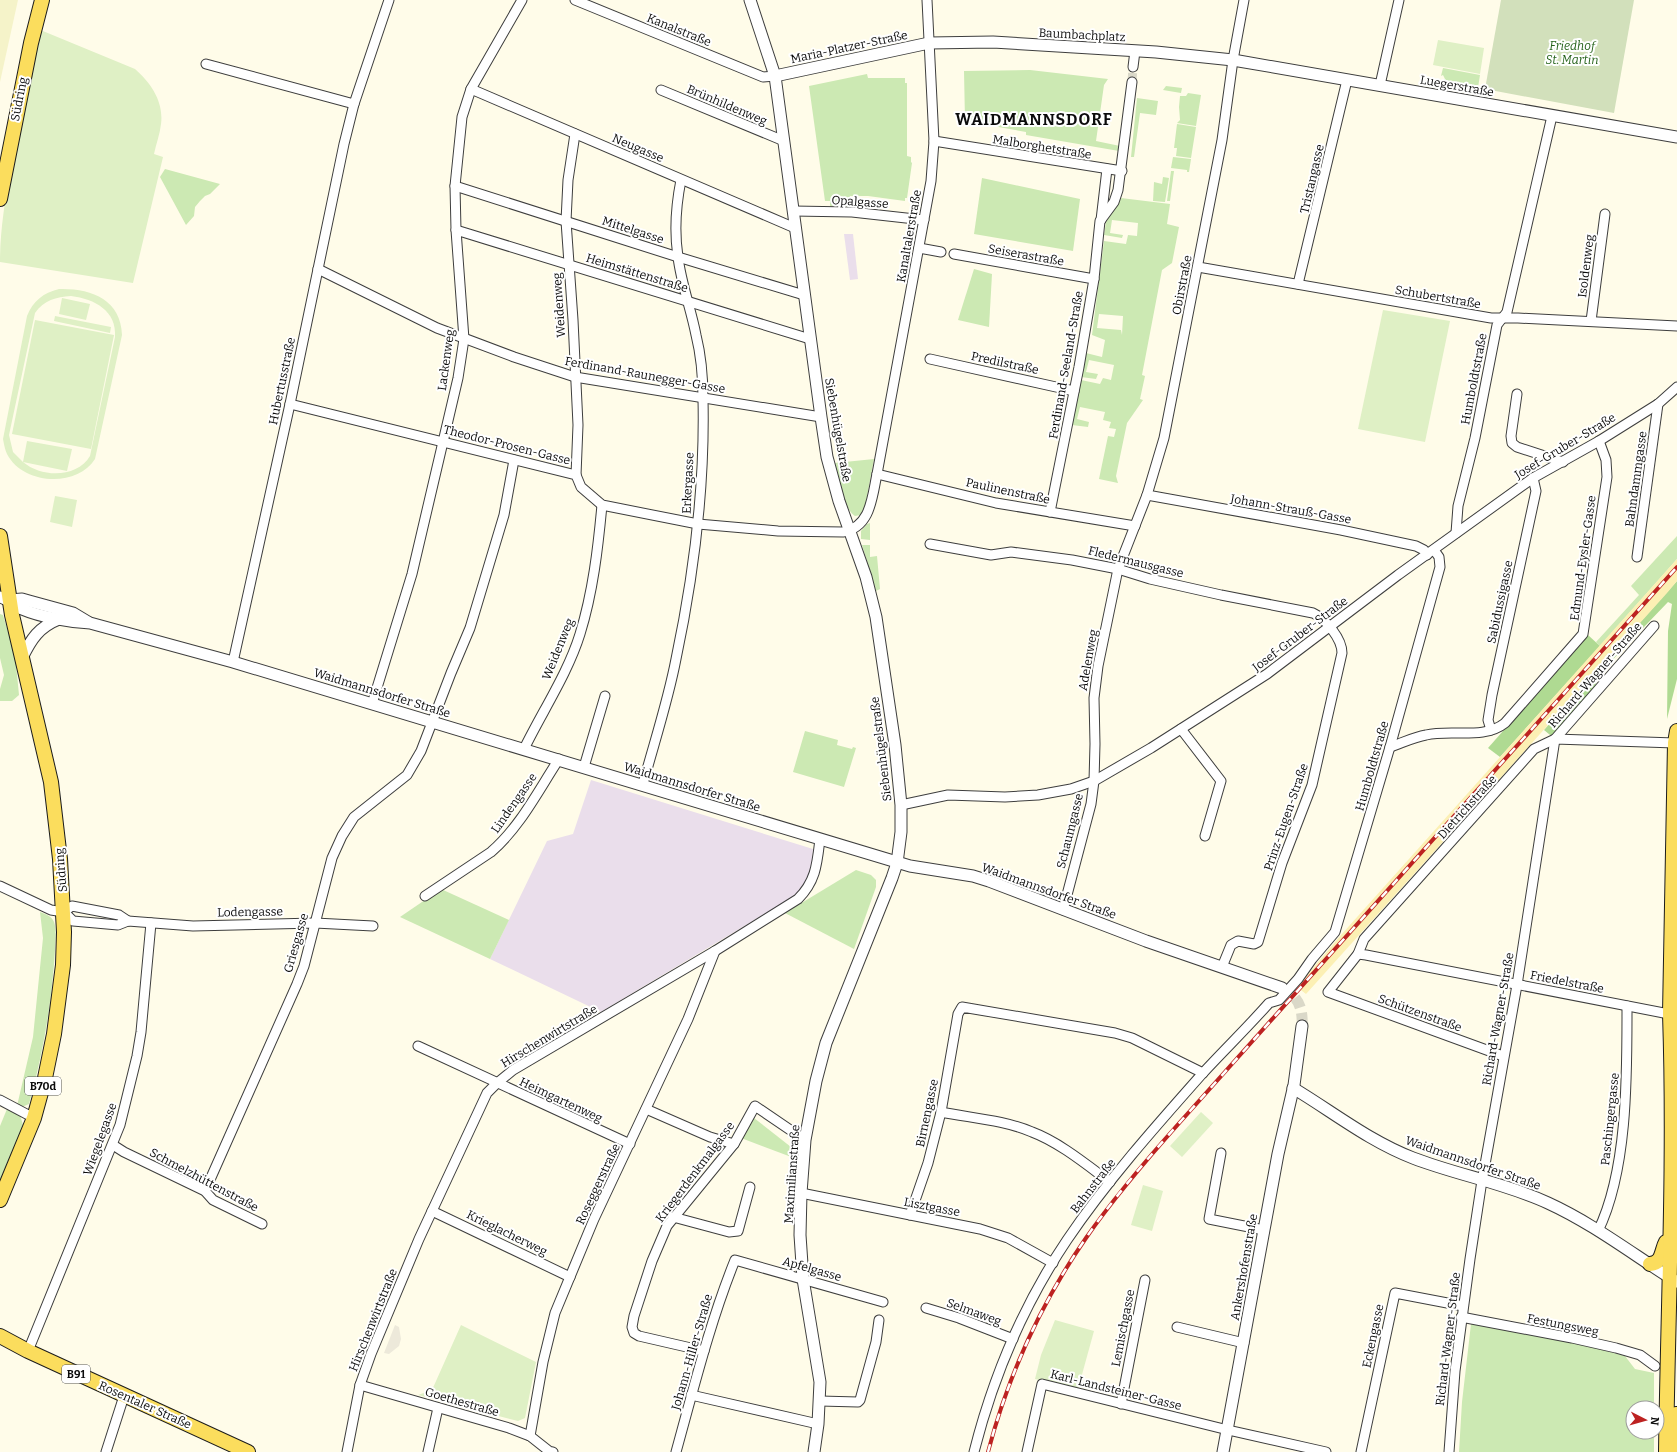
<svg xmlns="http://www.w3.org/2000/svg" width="1677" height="1452" font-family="Bitter,serif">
<rect width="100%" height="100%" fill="#fffce9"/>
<!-- industrial -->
<g fill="#eadeeb">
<path d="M844 234H853L858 279 850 280Z"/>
<path d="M591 780 813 849 812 866 809 878 798 894 601 1012 490 959 547 841 573 834Z"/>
</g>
<!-- farmland -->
<path fill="#f5f3c9" d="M0 0H18L0 82Z"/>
<!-- green -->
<g fill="#cce9b3" fill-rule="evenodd">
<path d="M1443 68 1480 75 1477 94 1436 86V84L1445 79 1443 75 1441 76Z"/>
<path d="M1030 70 1108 79 1104 85 1096 141 1120 146 1119 151 1026 135V132L965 121 964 71Z"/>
<path d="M867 74 868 78H905V83H907V156L911 157V162L912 163 907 198H905V201L868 196H850V207L830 206V201H825L809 86Z"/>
<path d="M1166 86 1182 88 1181 93 1163 90Z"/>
<path d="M1188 93 1201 95 1196 126 1177 123 1180 120 1179 107 1180 96H1186Z"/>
<path d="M1137 98 1158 101 1156 115 1140 113 1134 157H1131Z"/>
<path d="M1177 124 1196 127 1191 158 1176 156 1177 148H1174Z"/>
<path d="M1173 157 1191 159 1189 172H1187V170L1171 168Z"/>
<path d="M165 169 220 184 210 194 205 196 200 201 195 207 194 216 186 225 160 177Z"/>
<path d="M1171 171H1174L1170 201H1167Z"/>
<path d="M1163 177 1169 178 1165 202 1153 201 1154 182 1162 184Z"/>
<path d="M982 178 1080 199 1073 251 974 234Z"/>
<path d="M1121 198 1170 204 1167 224 1179 227 1172 263 1162 270 1142 375 1145 376 1140 399 1143 400 1127 423 1116 476 1118 483 1099 479 1108 436 1114 437 1116 429 1109 428 1111 422 1103 420 1105 412 1080 407 1077 419 1089 422 1088 427 1072 425 1081 380 1100 384 1103 378 1111 380 1114 365 1089 360 1086 372 1098 374 1096 379 1081 377 1086 353 1102 357 1105 340 1092 335 1104 241 1126 244 1128 235 1137 236 1138 223 1112 220 1110 233 1123 235 1122 238 1104 235 1106 222ZM1099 314 1123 316 1122 335 1121 330 1097 328Z"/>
<path d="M974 269 992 274 989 327 958 320Z"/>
<path d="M874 459 865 507 861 515 855 516C843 508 838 478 835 463Z"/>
<path d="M870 523V540L861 539V531L867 524Z"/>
<path d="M1677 536V559L1600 646 1596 642 1639 595 1631 586Z"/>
<path d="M862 545H870V557L877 556 880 589 876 591Z"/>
<path d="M0 614 3 615 15 654 19 695 12 701H0V689L4 675 0 658Z"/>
<path d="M805 731 838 740 837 745 852 749 853 747 856 748 844 787 793 772Z"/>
<path d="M856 870 871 875 876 880V887L854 949 785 913Z"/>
<path d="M441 889 509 920 490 959 400 917Z"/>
<path d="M40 912C45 914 52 916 54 922 57 930 55 942 55 950 52 1002 43 1054 29 1104L22 1107 17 1106 33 1037 43 938Z"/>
<path d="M7 1109 20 1115 23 1125 0 1180V1126Z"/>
<path d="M754 1118 791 1147 794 1158 741 1138Z"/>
<path d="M1471 1324 1574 1342 1625 1356 1635 1369 1654 1373V1408H1633V1432H1654V1452H1459L1462 1402Z"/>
</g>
<!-- forest -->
<g fill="#afda92">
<path d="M1677 581V679L1667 719 1668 631 1672 604 1668 602 1597 676 1594 696 1555 739 1544 730Z"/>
<path d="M1588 635 1600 646 1500 757 1488 748Z"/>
</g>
<!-- sand -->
<path fill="#fcf0b4" d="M1677 559V581L1667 593 1306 994 1297 987 1341 935Z"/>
<!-- cemetery -->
<path fill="#d2e0bb" d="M1501 0H1634L1614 113 1485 89Z"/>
<!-- pitch -->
<g fill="#dff0c5" fill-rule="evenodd">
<path d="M38 29 135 69C151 83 164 102 161 124 160 134 156 144 154 154L163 157 133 283 0 262C0 231 5 201 10 171 18 123 28 76 38 29Z"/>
<path d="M1438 40 1484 48 1480 74 1433 65Z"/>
<path d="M59 289C90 288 121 299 122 335L95 459C77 488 23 485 7 454 5 450 4 444 3 439L27 316C33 301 43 293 59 289ZM71 296C95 299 117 311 115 337L90 456C77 478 42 478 23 462L67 471 72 449 27 441 23 462 13 452 9 435 35 313C44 300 56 297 71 296Z"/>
<path d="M62 298 90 304 86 320 59 314Z"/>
<path d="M1383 310 1450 321 1425 442 1358 429Z"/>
<path d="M55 316 111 327 110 333 54 321Z"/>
<path d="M35 320 114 335 91 449 12 434Z"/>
<path d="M55 496 77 500 72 527 50 522Z"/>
<path d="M1201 1112 1213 1123 1182 1157 1170 1146Z"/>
<path d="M1143 1185 1163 1191 1152 1231 1131 1225Z"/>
<path d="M1055 1320 1094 1331 1078 1389 1035 1379 1041 1355Z"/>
<path d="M461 1325 536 1362 525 1418 518 1421 418 1395 432 1390Z"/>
</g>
<!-- plaza -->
<path fill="#ede9da" d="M395 1325 399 1327 401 1339 399 1346 389 1354 384 1353Z"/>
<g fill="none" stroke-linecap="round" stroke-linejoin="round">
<!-- minor-tunnel -->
<path stroke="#dad8c8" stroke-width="9" stroke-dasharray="9 4.5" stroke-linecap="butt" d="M1132 82 1133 67"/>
<!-- tertiary-tunnel -->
<path stroke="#dad8c8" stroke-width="11" stroke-dasharray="11 5.5" stroke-linecap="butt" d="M1282 988C1299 996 1303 1009 1302 1026"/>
<defs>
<g id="minor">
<path d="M575 0 763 77 775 76"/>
<path d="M206 64 354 104"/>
<path d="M1133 67 1135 51"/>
<path d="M1380 85 1399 0"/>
<path d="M471 89 795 228"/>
<path d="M661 90 784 141"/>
<path d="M575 134 568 180 566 221 573 320 578 425 576 475"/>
<path d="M934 141 1122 171"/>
<path d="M455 186 678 257 804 295"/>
<path d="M793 211 852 212 924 220"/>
<path d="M1101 220 1107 169"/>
<path d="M456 230 810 339"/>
<path d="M919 248 941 252"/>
<path d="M954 254 1094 279"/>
<path d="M1198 267 1491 318H1518L1677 326"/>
<path d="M318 269 437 328 514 357 575 377 821 417"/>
<path d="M1298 284 1347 80"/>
<path d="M1591 321 1605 214"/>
<path d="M930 359 1074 391"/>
<path d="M1517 394 1511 436 1512 443 1517 447 1563 462"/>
<path d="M290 404 576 475 581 487 602 505 698 524 778 531 843 532C871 527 872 497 877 474L931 181 934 141 927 0"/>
<path d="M877 474 996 503 1135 526"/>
<path d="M1147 495 1341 530 1416 546 1424 550 1427 555"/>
<path d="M1050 512 1079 367 1094 279 1100 221 1114 202 1118 190 1132 82"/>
<path d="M1456 533 1458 506 1475 438 1497 325 1507 312 1552 116"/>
<path d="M930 544 991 555 1011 552 1072 560 1118 569 1150 579 1221 595 1313 613C1326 619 1342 639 1342 653L1312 785 1282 863 1258 942 1254 944 1238 941 1231 945 1222 967"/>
<path d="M1637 557 1658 404"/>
<path d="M233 662 290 404 344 144 354 104 389 0"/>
<path d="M372 704 412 574 458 378 464 339 456 230 455 186 462 117 471 89 522 0"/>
<path d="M1181 729 1221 781 1205 836"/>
<path d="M1491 730 1488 720 1492 695 1536 491 1533 478"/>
<path d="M1390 747C1402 743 1414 737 1426 735 1451 729 1484 740 1505 723L1583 634 1607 477 1606 460 1599 441"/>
<path d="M524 749C542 712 568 673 580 634 593 592 598 548 602 505"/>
<path d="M584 767 605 696"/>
<path d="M643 784C654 743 668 701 676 659 694 574 705 486 703 399 703 378 701 355 696 335 691 309 681 283 678 257 674 231 676 205 681 180"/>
<path d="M901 805 948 795 1005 797 1038 795 1071 789 1094 781 1151 748 1267 674 1398 575 1533 478 1599 441 1658 404 1677 387"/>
<path d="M0 886 51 910 64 912 72 906 119 915 128 921"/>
<path d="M425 896 491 852C520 827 538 791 559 759"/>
<path d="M1063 910 1091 804 1094 781 1095 744 1094 698 1098 666 1118 569 1147 495 1164 438 1222 140 1233 60 1244 0"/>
<path d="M64 912 73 921 118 925 128 921 193 926 315 923 373 926"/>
<path d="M1358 954 1366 955 1674 1015"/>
<path d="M418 1046 630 1144"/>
<path d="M1503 1056 1328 992 1358 954 1364 939 1534 749 1555 739 1675 743"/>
<path d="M0 1100 34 1118"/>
<path d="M646 1109 710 1137 734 1144"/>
<path d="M941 1112C971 1118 1004 1120 1032 1132 1059 1142 1087 1165 1110 1182"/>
<path d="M113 1145 124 1152 205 1191 213 1200 262 1224"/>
<path d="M1221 1153 1209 1219 1264 1230"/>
<path d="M205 1191 297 984 304 966 332 858 342 836 354 817 407 775 421 751 451 673 470 628 504 515 514 460"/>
<path d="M801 1193 980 1229 1008 1238 1053 1263"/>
<path d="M432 1211 570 1277"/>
<path d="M910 1215 928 1163 941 1112 958 1014 962 1007 1115 1033 1132 1038 1203 1073"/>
<path d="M673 1217 729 1232 738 1231 750 1187"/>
<path d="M1598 1231C1628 1170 1627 1074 1627 1006"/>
<path d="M926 1308 959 1318 1013 1339"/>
<path d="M1461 1317 1572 1338 1616 1348 1640 1355 1655 1366"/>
<path d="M1177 1327 1244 1343"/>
<path d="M28 1351 120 1125 137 1056 141 1032 151 923"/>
<path d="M704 1351 639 1336 634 1333 632 1327 634 1316 652 1261 667 1226 734 1144 755 1106 805 1140"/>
<path d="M360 1385 509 1428 530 1436 549 1451 553 1452"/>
<path d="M691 1395 818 1424"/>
<path d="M820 1401 858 1402 860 1400 876 1342 879 1320"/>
<path d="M1121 1404 1145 1280"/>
<path d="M530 1436 543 1362 555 1313 594 1219 688 1019 715 951"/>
<path d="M106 1452 124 1396"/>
<path d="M347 1452 360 1385 371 1354 419 1239 487 1093 496 1084 513 1070 715 951 798 899C816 881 817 864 820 839"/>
<path d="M428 1452 438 1408"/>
<path d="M676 1452C694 1387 710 1322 735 1260L883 1302"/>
<path d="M974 1452C993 1377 1024 1304 1067 1240 1107 1181 1155 1127 1202 1074 1224 1050 1247 1028 1269 1003L1279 1000 1298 979 1312 959 1335 932 1390 747 1440 567 1439 557 1434 550"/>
<path d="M1027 1452 1042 1384 1228 1430 1326 1452"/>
<path d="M1361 1452 1395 1293 1463 1306"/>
<path d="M1449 1452 1455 1371 1470 1259 1481 1187 1517 985 1555 739 1654 626"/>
</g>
<g id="tertiary">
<path d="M750 0 775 76 821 417 827 457 839 501 866 577 876 617 895 745 901 805V832L897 863 892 878 826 1043 816 1081 805 1140 801 1193 800 1235 803 1279 820 1382 818 1424 814 1452"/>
<path d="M775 76 929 43 993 42 1156 52 1233 60 1677 137"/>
<path d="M0 597C10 600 14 605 22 609 41 617 69 622 90 623L233 662 910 866 973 876 989 881 1146 941 1282 988"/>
<path d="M10 600 22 599 29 601 73 613 88 622"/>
<path d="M22 658C31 639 39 627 59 619"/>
<path d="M1293 1088C1333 1112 1369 1141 1413 1158 1457 1175 1505 1183 1548 1203 1594 1224 1635 1256 1677 1282"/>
<path d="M1223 1452 1278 1154 1294 1085 1302 1026"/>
</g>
<g id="primary">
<path d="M0 199 31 43 42 0"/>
<path d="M0 536 12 615 51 782 60 859 64 932 63 965 54 1034 45 1078 34 1118 0 1200"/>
<path d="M1650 1264C1663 1263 1661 1251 1666 1242"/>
<path d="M0 1336 28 1351 248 1452"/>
<path d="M1676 1414 1677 1452"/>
<path d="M1666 1452C1668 1306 1675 1160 1670 1014L1675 743 1677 731"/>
</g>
</defs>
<!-- minor casing -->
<use href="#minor" stroke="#3e3e3e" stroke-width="11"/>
<!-- tertiary casing -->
<use href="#tertiary" stroke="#3e3e3e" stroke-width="13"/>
<!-- primary casing -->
<use href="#primary" stroke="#1c1c1c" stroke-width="16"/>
<!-- minor -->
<use href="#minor" stroke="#fff" stroke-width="9"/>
<!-- tertiary -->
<use href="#tertiary" stroke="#fff" stroke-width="11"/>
<!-- primary -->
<use href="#primary" stroke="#fbdd5d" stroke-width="14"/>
<defs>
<path id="rail" d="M988 1452C1008 1376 1041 1303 1086 1238 1115 1196 1148 1158 1181 1121L1677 567"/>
</defs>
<!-- rail casing -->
<use href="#rail" stroke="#bd2221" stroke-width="4"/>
<!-- rail -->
<use href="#rail" stroke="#fff" stroke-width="2.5" stroke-dasharray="8" stroke-linecap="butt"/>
</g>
<g text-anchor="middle" stroke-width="4" stroke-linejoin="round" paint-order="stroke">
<!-- shield labels -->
<g fill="#fff" stroke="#545454" stroke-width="1">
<rect x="25" y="1077" width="36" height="18" rx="3"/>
<rect x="62" y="1365" width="28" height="18" rx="3"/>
</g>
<g font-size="11" font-weight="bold" fill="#0b0b0b">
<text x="43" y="1090">B70d</text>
<text x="76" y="1378">B91</text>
</g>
<!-- street labels -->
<g font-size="12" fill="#0b0b0b" stroke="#fff">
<text transform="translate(679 30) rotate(22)" y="4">Kanalstraße</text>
<text transform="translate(1082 35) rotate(3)" y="4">Baumbachplatz</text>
<text transform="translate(849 47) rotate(-12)" y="4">Maria-Platzer-Straße</text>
<text transform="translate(1457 86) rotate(10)" y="4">Luegerstraße</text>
<text transform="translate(19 99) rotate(-79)" y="4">Südring</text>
<text transform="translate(727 105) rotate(23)" y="4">Brünhildenweg</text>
<text transform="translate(1042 147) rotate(9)" y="4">Malborghetstraße</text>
<text transform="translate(638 148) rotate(23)" y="4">Neugasse</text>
<text transform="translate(1312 179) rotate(-77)" y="4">Tristangasse</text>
<text transform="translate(860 202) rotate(4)" y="4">Opalgasse</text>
<text transform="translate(633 230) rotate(18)" y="4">Mittelgasse</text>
<text transform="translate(909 236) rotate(-80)" y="4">Kanaltalerstraße</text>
<text transform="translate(1026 255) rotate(10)" y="4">Seiserastraße</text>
<text transform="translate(1586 266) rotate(-83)" y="4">Isoldenweg</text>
<text transform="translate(637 273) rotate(17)" y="4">Heimstättenstraße</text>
<text transform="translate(1182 285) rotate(-79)" y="4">Obirstraße</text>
<text transform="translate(1438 297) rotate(10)" y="4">Schubertstraße</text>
<text transform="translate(559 305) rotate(-94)" y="4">Weidenweg</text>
<text transform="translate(446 360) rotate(-82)" y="4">Lackenweg</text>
<text transform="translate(1005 363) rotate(12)" y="4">Predilstraße</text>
<text transform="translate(1066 365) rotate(-80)" y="4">Ferdinand-Seeland-Straße</text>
<text transform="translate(645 375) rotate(10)" y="4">Ferdinand-Raunegger-Gasse</text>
<text transform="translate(1474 379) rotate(-79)" y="4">Humboldtstraße</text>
<text transform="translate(282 381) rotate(-78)" y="4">Hubertusstraße</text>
<text transform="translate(838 430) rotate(80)" y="4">Siebenhügelstraße</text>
<text transform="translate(507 445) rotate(14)" y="4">Theodor-Prosen-Gasse</text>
<text transform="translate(1565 446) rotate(-31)" y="4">Josef-Gruber-Straße</text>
<text transform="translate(1636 479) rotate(-82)" y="4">Bahndammgasse</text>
<text transform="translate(688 483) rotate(-87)" y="4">Erkergasse</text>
<text transform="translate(1008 491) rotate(12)" y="4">Paulinenstraße</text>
<text transform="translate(1291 509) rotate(10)" y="4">Johann-Strauß-Gasse</text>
<text transform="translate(1583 558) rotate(-82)" y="4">Edmund-Eysler-Gasse</text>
<text transform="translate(1136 562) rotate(14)" y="4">Fledermausgasse</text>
<text transform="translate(1500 602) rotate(-78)" y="4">Sabidussigasse</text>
<text transform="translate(1300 634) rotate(-37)" y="4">Josef-Gruber-Straße</text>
<text transform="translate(558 649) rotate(-68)" y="4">Weidenweg</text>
<text transform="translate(1088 660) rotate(-80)" y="4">Adelenweg</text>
<text transform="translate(1595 675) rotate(-49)" y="4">Richard-Wagner-Straße</text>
<text transform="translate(382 693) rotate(17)" y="4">Waidmannsdorfer Straße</text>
<text transform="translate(881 749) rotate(-97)" y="4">Siebenhügelstraße</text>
<text transform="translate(1372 766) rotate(-74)" y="4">Humboldtstraße</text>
<text transform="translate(692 787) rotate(17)" y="4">Waidmannsdorfer Straße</text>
<text transform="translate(514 803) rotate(-55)" y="4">Lindengasse</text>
<text transform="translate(1467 807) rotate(-48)" y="4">Dietrichstraße</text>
<text transform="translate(1286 817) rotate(-71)" y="4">Prinz-Eugen-Straße</text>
<text transform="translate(1070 831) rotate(-76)" y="4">Schaumgasse</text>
<text transform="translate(61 870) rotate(-95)" y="4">Südring</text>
<text transform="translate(1049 891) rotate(20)" y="4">Waidmannsdorfer Straße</text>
<text transform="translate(250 912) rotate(-1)" y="4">Lodengasse</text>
<text transform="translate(296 943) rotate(-74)" y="4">Griesgasse</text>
<text transform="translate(1567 982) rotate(11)" y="4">Friedelstraße</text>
<text transform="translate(1420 1013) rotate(20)" y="4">Schützenstraße</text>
<text transform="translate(1498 1019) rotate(-80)" y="4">Richard-Wagner-Straße</text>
<text transform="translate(549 1036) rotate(-31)" y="4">Hirschenwirtstraße</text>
<text transform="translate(561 1100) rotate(25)" y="4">Heimgartenweg</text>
<text transform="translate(927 1113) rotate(-78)" y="4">Birnengasse</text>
<text transform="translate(1610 1119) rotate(-84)" y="4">Paschingergasse</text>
<text transform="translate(100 1139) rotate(-70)" y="4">Wiegelegasse</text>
<text transform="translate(1473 1163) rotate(19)" y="4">Waidmannsdorfer Straße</text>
<text transform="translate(695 1172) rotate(-53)" y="4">Kriegerdenkmalgasse</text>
<text transform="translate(792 1174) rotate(-86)" y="4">Maximilianstraße</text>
<text transform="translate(204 1180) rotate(28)" y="4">Schmelzhüttenstraße</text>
<text transform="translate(598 1184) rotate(-65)" y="4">Roseggerstraße</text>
<text transform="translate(1093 1186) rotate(-52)" y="4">Bahnstraße</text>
<text transform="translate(932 1207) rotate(11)" y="4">Lisztgasse</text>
<text transform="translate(507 1233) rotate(26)" y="4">Krieglacherweg</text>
<text transform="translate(1244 1267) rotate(-80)" y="4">Ankershofenstraße</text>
<text transform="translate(812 1269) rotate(16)" y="4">Apfelgasse</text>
<text transform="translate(974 1312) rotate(20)" y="4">Selmaweg</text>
<text transform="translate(373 1320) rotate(-68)" y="4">Hirschenwirtstraße</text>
<text transform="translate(1563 1325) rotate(11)" y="4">Festungsweg</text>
<text transform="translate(1123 1328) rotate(-79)" y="4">Lemischgasse</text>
<text transform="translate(1373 1336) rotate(-78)" y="4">Eckengasse</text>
<text transform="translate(1448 1339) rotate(-83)" y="4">Richard-Wagner-Straße</text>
<text transform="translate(692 1352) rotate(-74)" y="4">Johann-Hiller-Straße</text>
<text transform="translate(1116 1390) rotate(14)" y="4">Karl-Landsteiner-Gasse</text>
<text transform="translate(462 1402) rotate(16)" y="4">Goethestraße</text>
<text transform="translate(145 1405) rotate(24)" y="4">Rosentaler Straße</text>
</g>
<!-- park labels -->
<g font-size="12" font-style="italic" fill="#26631b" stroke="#fff">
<text x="1572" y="50">Friedhof<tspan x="1572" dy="14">St. Martin</tspan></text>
</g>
<!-- district labels -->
<g font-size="16" font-weight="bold" letter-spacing="1" fill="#0b0b0b" stroke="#fff">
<text x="1034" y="125">WAIDMANNSDORF</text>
</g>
</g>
<!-- north arrow -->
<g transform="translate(1645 1420) rotate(96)"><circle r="19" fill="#ffffff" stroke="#9d9d9d"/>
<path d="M0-3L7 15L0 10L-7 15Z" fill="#bd2221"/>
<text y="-6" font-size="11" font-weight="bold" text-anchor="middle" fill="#0b0b0b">N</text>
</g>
</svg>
